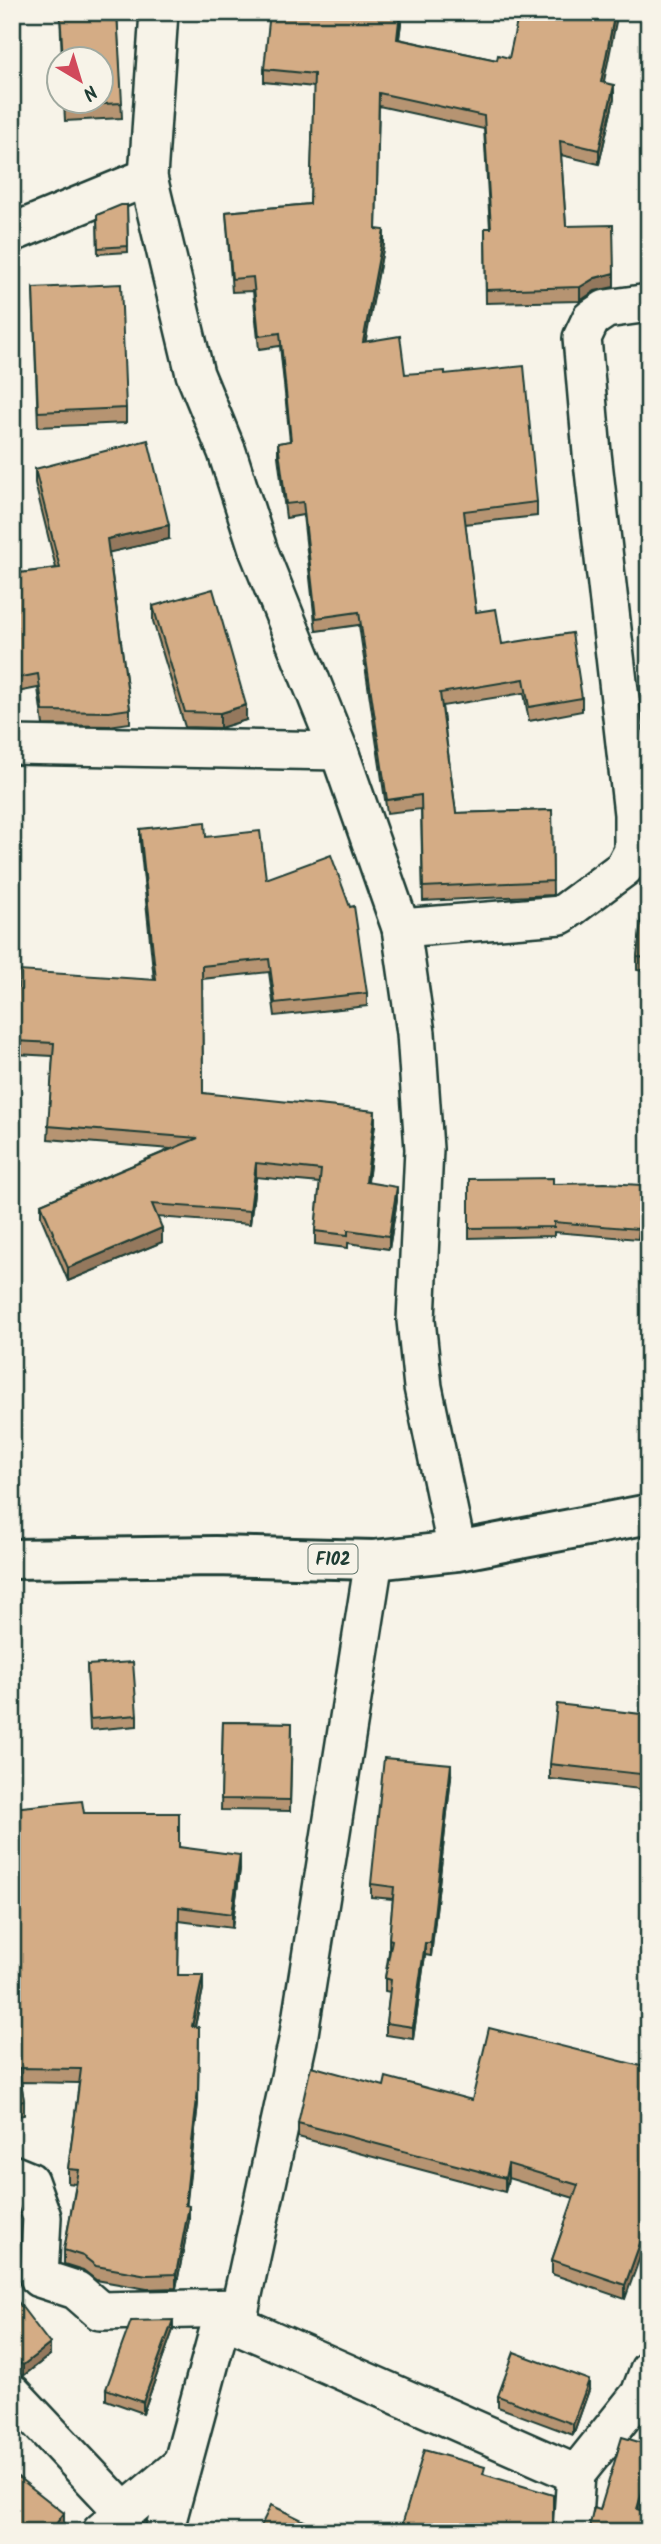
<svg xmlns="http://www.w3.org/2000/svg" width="661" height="2544" font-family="Kalam,sans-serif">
<rect width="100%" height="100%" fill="#f7f3e8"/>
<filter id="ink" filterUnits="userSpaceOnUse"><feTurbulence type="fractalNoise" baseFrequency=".0143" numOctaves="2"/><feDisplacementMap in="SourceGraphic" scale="14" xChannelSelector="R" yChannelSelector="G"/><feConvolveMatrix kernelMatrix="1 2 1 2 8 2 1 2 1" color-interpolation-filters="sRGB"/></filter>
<g filter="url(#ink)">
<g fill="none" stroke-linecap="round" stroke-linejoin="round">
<defs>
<g id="minor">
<path d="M159 12 148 177 195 374 227 452 259 552 339 751 401 928 416 1033 424 1149 416 1320 423 1387 457 1551"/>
<path d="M12 233 148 177"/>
<path d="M12 745 339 751"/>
<path d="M401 928 561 915 624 868 633 851V814L592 453 582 338 591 319 606 309 649 303"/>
<path d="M12 2174 29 2181 42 2217 39 2278 76 2290 100 2311 240 2308"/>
<path d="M222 2318 576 2474"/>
<path d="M12 2393 124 2512"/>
<path d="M101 2532 181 2465"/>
<path d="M164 2532 222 2318 240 2308 298 2040 374 1560"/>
<path d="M572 2532 576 2474 640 2394 649 2370"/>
</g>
<path id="major" d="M12 1559 215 1556 374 1560 457 1551 649 1514"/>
</defs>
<!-- minor casing -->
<use href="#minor" stroke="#1f3d34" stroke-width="42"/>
<!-- major casing -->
<use href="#major" stroke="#1f3d34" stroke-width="44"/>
<!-- minor -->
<use href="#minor" stroke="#f7f3e8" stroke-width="37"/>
<!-- major -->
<use href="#major" stroke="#f7f3e8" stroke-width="38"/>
</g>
<!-- wall -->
<g fill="#b69472" stroke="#1f3d34" stroke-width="2">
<path d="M60 12H117L122 118 65 121 64 102H102V60H62Z"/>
<path d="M401 23 399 39 603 83 614 99 599 164 561 155 566 226 614 287 595 291 580 301 486 303 485 228H490L484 129 379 106 376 229 384 244 365 341 405 374H445L537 502V516L465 524 476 612 502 644 582 698V711L529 721 524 693 442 706 456 813 552 810 553 895 423 901 421 809 387 813 359 625 316 631 303 515 286 518 278 456V443L290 441 280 346 259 349 253 291 232 292 226 212 310 204 314 87 264 82V69Z"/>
<path d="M127 205 128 252 98 254 97 215Z"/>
<path d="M33 288 126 408V423L38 427Z"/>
<path d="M646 425H649V456L646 438Z"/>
<path d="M35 469 169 539 109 552 130 709V723L109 726 43 725 38 688 12 693V574L56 568 35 483Z"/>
<path d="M153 606 246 720 220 728 185 727 153 621Z"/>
<path d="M140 829 206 837 266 879 367 993V1006L275 1016 269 972 202 979 203 1093 375 1124 368 1182 397 1200 389 1249 348 1243V1248L315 1244V1231L320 1183 256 1177 250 1224 157 1217 162 1242 68 1281 41 1217V1204L171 1149 48 1139 53 1056 15 1054V1041L154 980 140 842Z"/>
<path d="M649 866V972L637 970V957Z"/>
<path d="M469 1179 553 1184 642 1195 638 1239 554 1232V1236L469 1238Z"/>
<path d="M87 1665 137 1715V1726L90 1730Z"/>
<path d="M649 1715V1790L550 1779V1764Z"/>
<path d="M223 1722 292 1723 290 1811 221 1810Z"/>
<path d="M451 1777 431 1956 425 1955 413 2039 386 2035V2023L390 1992 385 1991V1978L389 1952V1939L393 1899 371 1897V1884Z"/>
<path d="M12 1808 84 1813 240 1869 232 1928 179 1921 178 1975 203 1989 195 2026 198 2103 186 2206 189 2220 176 2288 147 2289 96 2280 83 2270 64 2264V2250L76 2184 68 2183V2169L79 2083 21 2082 24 2101V2115L12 2117Z"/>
<path d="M649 2068 625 2299 552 2274V2260L574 2198 508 2178 505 2192 298 2137V2123L384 2086 472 2100Z"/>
<path d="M12 2294 50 2355 23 2376 17 2373H12Z"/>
<path d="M173 2330 143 2413 106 2400V2389Z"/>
<path d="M589 2390 573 2435 498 2407V2396Z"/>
</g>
<!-- shaded-wall -->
<g fill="#94785d" stroke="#1f3d34" stroke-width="2">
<path d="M401 12V23L397 52V39Z"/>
<path d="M615 12H618L601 96V82Z"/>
<path d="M614 85V99L599 164V150Z"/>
<path d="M384 230V244L363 355V342Z"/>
<path d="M614 273V287L595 291 580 301V287L595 278Z"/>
<path d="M169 525V539L107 553V539Z"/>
<path d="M246 705V720L220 728V713Z"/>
<path d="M375 1111V1124L366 1195V1182Z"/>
<path d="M256 1163V1177L250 1224V1211Z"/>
<path d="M397 1187V1200L389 1249V1236Z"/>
<path d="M162 1228V1242L68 1281V1268Z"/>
<path d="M451 1764V1777L431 1956V1943Z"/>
<path d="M240 1855V1869L232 1928V1914Z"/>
<path d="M425 1943V1955L413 2039V2027Z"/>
<path d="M203 1975V1989L192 2040V2026Z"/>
<path d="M199 2027 198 2103 185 2219V2205Z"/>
<path d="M508 2164V2178L505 2192V2178Z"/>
<path d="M189 2206V2220L176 2288V2274Z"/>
<path d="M649 2218V2232L625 2299V2285Z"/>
<path d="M173 2320V2330L143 2413V2402Z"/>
<path d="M50 2344V2355L23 2376V2365Z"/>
<path d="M589 2380V2390L573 2435V2424Z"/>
<path d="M649 2468V2481L637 2522V2509Z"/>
<path d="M64 2513V2524L58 2532H50Z"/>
</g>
<!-- building -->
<g fill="#d4ac85" stroke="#1f3d34" stroke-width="2">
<path d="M60 12H117L122 103 65 106V102H102V60H63Z"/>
<path d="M270 12H400L397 39 497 60 498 55 509 58 519 12H615L601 82 614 85 599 150 560 141 566 226 613 225 614 273 595 278 580 287 486 290 485 228H491L484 116 379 93 376 229 384 230 363 342 400 336 405 374 445 371V374L524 366 537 502 464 511 476 612 496 609 502 644 572 633 582 698 529 707 524 679 440 693 456 813 552 810 553 881 423 887 421 795 387 800 359 612 316 618 303 502 286 504 278 443 291 441 280 333 259 336 253 277 232 279 226 212 310 204 314 74 264 69Z"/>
<path d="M121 205H127L128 246 98 248 97 215Z"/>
<path d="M121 284 126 408 38 412 33 288Z"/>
<path d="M646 425H649V443Z"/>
<path d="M148 440 169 525 107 539 130 709 109 712 43 711 38 674 12 679V574L60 568 35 469Z"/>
<path d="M213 589 246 705 220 713 185 712 153 606Z"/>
<path d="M205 822 206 837 260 831 266 879 331 855 350 907 354 906 367 993 275 1003 269 959 202 966 203 1093 375 1111 366 1182 397 1187 389 1236 348 1230V1235L315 1231 321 1170 256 1163 250 1211 152 1204 162 1228 68 1268 41 1204 198 1138 48 1126 54 1043 15 1041 19 971 156 980 140 829Z"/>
<path d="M647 866H649V958L637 957Z"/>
<path d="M553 1178V1184L605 1183 642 1185 638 1229 554 1222V1227L469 1228V1179Z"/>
<path d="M133 1662 137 1715 90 1719 87 1665Z"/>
<path d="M557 1704 649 1715V1775L550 1764Z"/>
<path d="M223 1722 292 1723 290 1800 221 1799Z"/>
<path d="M384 1758 451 1764 431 1943H425L413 2027 386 2023 391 1980 385 1978 392 1940 389 1939 394 1887 371 1884Z"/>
<path d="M82 1801 84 1813H179V1847L240 1855 232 1914 179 1907 178 1975H203L192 2026 199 2027 198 2089 185 2205 189 2206 176 2274 147 2275 96 2266 83 2256 64 2250 79 2170 68 2169 81 2069 19 2068 24 2101 12 2103V1808Z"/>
<path d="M489 2028 649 2068V2218L625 2285 552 2260 578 2185 508 2164 505 2178 298 2123 311 2066 384 2086 386 2077 472 2100Z"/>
<path d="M12 2294 50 2344 23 2365 17 2362H12Z"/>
<path d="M173 2320 143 2402 106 2389 131 2321Z"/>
<path d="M514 2352 589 2380 573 2424 498 2396Z"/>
<path d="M622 2437 649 2445V2468L637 2509 649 2513V2532H588L594 2508 600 2510Z"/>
<path d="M424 2450 485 2467 483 2474 553 2495V2528L557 2532H400Z"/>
<path d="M18 2477 64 2513 50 2532H12V2484Z"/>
<path d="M271 2505 327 2532H258Z"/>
</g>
</g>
<g text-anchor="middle" stroke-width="5" stroke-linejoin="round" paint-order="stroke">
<!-- shield labels -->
<rect fill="#f7f3e8" stroke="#60746a" stroke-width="2" x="308.5" y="1544.5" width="49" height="29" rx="5"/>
<g font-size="18" font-weight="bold" fill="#1f3d34">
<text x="333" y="1565">F102</text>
</g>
</g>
<!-- margin -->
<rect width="661" height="2544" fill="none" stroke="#f7f3e8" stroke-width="42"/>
<rect x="21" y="21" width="619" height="2502" fill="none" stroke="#1f3d34" stroke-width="2.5" filter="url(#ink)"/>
<!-- north arrow -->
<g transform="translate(80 80) rotate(142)"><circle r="33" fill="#f7f3e8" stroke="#a1aaa0" stroke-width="2"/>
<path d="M0-5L12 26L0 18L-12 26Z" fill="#d1495b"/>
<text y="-10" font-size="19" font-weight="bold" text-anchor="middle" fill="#1f3d34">N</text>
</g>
</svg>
